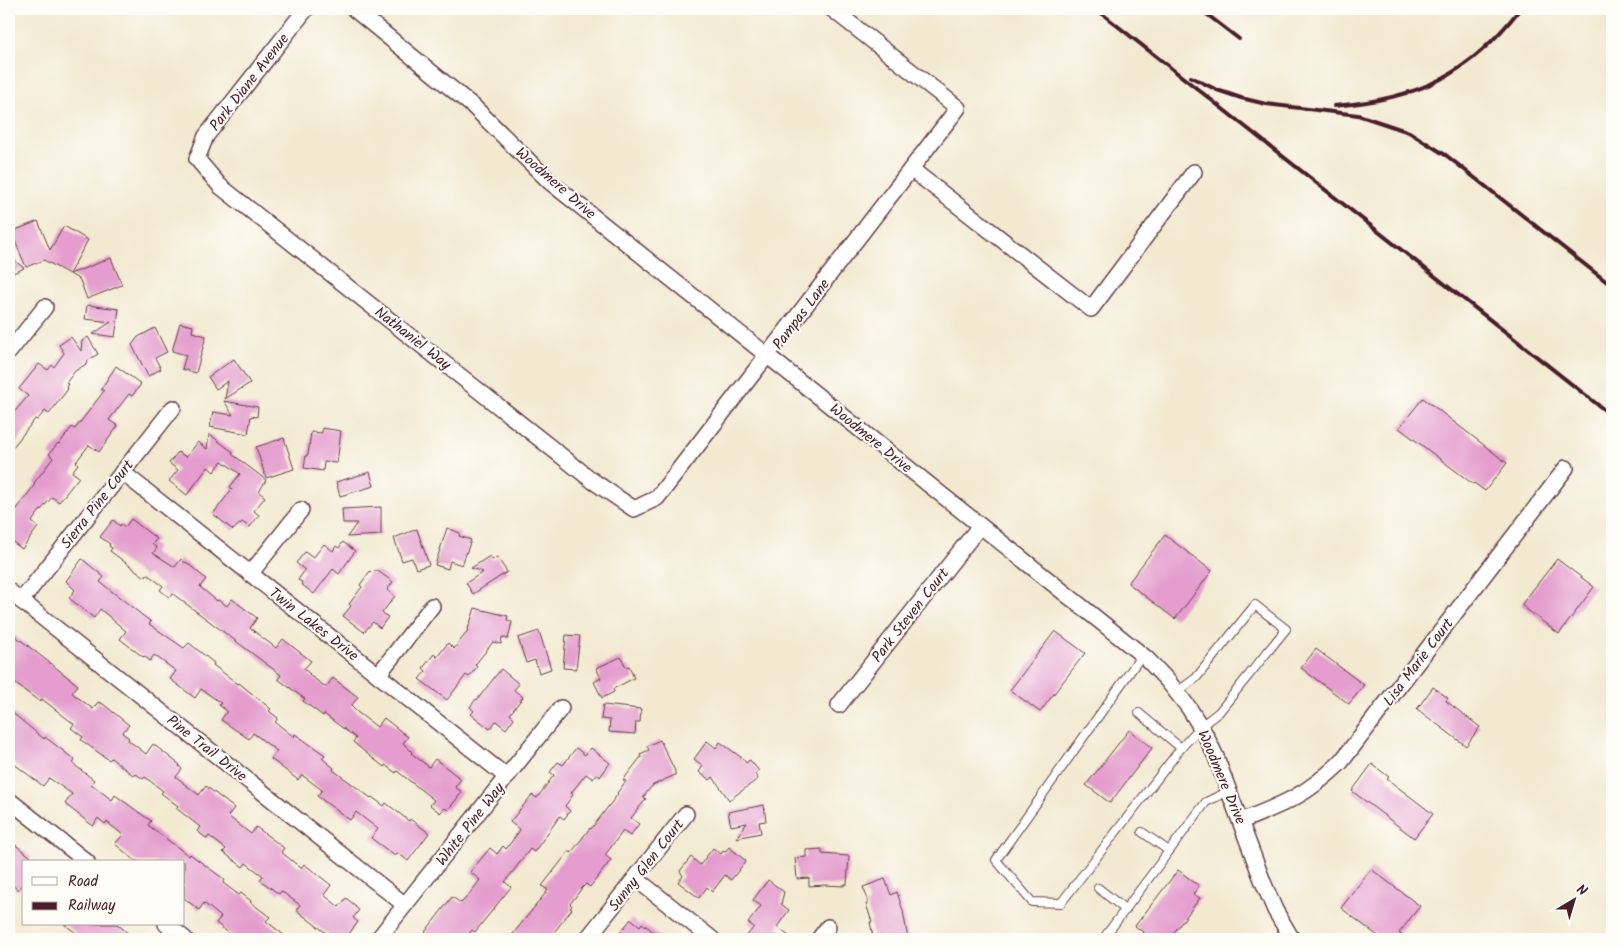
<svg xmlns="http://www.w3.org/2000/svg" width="1621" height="948" font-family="Kalam,sans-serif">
<rect width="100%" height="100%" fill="#fdfcf7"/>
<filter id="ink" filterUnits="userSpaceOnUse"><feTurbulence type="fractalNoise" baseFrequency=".02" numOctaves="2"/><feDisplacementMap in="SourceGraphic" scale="10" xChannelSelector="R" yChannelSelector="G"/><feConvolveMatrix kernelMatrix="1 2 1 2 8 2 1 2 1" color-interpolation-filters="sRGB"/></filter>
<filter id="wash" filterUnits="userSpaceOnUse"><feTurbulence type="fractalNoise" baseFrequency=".0096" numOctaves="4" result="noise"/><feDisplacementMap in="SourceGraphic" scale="20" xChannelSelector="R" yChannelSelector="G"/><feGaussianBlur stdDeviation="1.12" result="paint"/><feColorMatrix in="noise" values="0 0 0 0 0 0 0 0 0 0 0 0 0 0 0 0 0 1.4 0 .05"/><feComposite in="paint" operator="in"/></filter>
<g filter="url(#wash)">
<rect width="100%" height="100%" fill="#f2e9d0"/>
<g id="blocks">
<!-- building -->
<g fill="#e49dce">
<path d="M38 221 50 250 64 226 88 240 69 274 44 260 26 267 11 232Z"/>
<path d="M9 256 24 268 9 275Z"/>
<path d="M111 258 122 285 87 299 80 280 70 274Z"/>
<path d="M87 305 119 309 115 337 93 334 111 322 85 319Z"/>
<path d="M180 323 193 326 192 332 206 336 196 373 182 369 186 355 172 351Z"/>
<path d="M155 328 167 352 155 358 161 369 148 376 132 345 138 337Z"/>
<path d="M71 337 81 351 82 341 88 337 98 354 87 361 88 363 75 371 66 383 68 384 66 387 68 389 49 414 45 411 37 420 35 419 9 452V418L28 396 19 389 39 364 48 370 52 365 54 367 64 353 59 345Z"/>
<path d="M234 359 250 383 225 399 228 381 216 389 208 377Z"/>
<path d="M116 366 141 384 132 396 129 394 109 420 118 426 99 452 89 445 76 462 78 464 72 472 79 477 59 502 52 497 35 517 32 522 38 527 22 549 9 539V515L15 507 17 509 35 484 34 483 53 458 49 454 58 443 59 444 72 427 75 429 104 391 101 389Z"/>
<path d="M1423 398 1507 463 1485 491 1474 483 1473 484 1399 428Z"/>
<path d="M224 401 258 407 257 417 251 416 248 434 210 427 213 412 233 415Z"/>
<path d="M322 428 341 431 337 463 324 462 323 471 304 468 306 455H308L311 432 322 433Z"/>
<path d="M209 434 233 452 232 454 266 480 259 492 265 497 254 511 259 515 250 527 242 522 233 530 213 514 232 489 230 487 240 474 222 461 214 472 208 467 187 495 169 481 178 470 169 463 178 452 186 457 198 442 207 449Z"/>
<path d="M284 438 294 469 266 478 256 447Z"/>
<path d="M370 472 374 486 340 496 336 482Z"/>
<path d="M381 507V535L347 537 357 523H343L342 509Z"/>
<path d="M131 519 157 539 152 544 157 548 153 553 175 567 181 559 185 563 186 562 206 579 200 587 217 601 218 600 227 606 232 599 257 618 250 628 259 635 276 648 283 639 311 661 304 669 310 674 309 675 326 687 333 678 358 697 351 706 357 712 377 727 384 718 408 737 403 743 412 752 411 753 429 767 435 759 461 779 455 787 462 792 448 810 445 808 440 813 430 805 434 800 397 771 396 773 385 765 384 767 365 752 353 742 356 738 324 714 323 716 303 701 305 699 278 679 281 675 173 594 170 598 160 590 163 586 147 574 145 577 110 551 112 548 109 546 110 544 100 537 113 520 120 526 121 524 125 527Z"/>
<path d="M447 528 460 533 459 536 471 540 462 565 450 561 448 569 435 565Z"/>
<path d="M417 529 429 565 416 569 412 558 402 561 394 538Z"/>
<path d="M1165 535 1212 571 1175 619 1128 583Z"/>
<path d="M343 542 355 551 339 574 333 569 314 594 301 584 302 582 298 580 305 570 296 563 305 552 313 558 324 544 333 551 336 546 339 548Z"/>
<path d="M490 556 492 560 497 557 507 572 473 594 466 583 483 572 471 568Z"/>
<path d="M82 559 104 577 100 582 151 622 149 624 184 648 189 643 214 663 213 665 238 684 239 683 271 709 269 711 278 718 275 722 294 737 295 734 325 755 322 758 334 768 333 770 371 798 372 797 384 806 386 803 409 821 410 819 429 833 408 861 398 853 395 856 371 838 378 829 356 812 350 820 317 796 322 790 302 775 298 780 271 759 277 751 253 733 249 739 221 720 227 711 219 705 221 703 201 689 195 698 170 679 176 671 154 655 150 661 144 656 143 657 120 639 126 631 100 609 94 618 69 598 75 590 66 581Z"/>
<path d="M1557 559 1594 587 1559 634 1521 605Z"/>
<path d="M370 571 372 573 374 571H378L393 582 387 590 395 596 382 613 388 617 380 628 373 622 364 632 343 616 351 606 349 604 362 587 360 585Z"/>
<path d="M475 608 508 616 507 620 512 622 508 639 502 637 501 644 493 642 475 665 477 667 469 677 466 675 447 700 419 679 426 671 423 668 434 654 437 657 448 643 454 649 467 632Z"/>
<path d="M9 631 78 685 72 693 93 709 98 702 103 704 129 725 122 733 129 738 128 740 146 754 153 744 180 765 179 766 182 769 176 777 183 782V783L199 795 206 786 234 808 228 816 251 834 256 827 284 848 281 852 301 868 304 864 331 885 324 895 339 907 346 898 356 906 355 907 359 910 353 918 358 922 345 939H334L296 910 300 905 281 891 279 894 260 880 263 876 246 863 243 867 223 852 226 849 209 836 207 839 197 831 200 827 176 808 178 806 161 793 163 791 145 777 143 779 136 774 134 776 111 758 109 760 81 740 83 737 71 728 74 724 42 699 40 702 9 679Z"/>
<path d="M539 631 551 669 539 673 535 660 526 663 518 638Z"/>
<path d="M1055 631 1085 653 1040 712 1010 690Z"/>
<path d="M566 635 580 636 576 669 563 668Z"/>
<path d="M1316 649 1364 685 1349 704 1301 668Z"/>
<path d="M621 657 626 667 629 666 634 678 613 689 614 692 602 698 594 682 601 678 596 668Z"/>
<path d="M501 669 519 684 514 690 523 697 510 714 514 718 506 729 496 721 490 729 471 714 474 711 470 707 476 699 477 700Z"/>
<path d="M1433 687 1448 698 1446 701 1480 727 1466 746 1417 709Z"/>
<path d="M603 705 641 709 640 722H636L635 734 609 732 610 720 601 719Z"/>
<path d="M9 710 44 739 45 737 75 760 73 764 94 780 91 784 95 787 112 800 115 795 151 821 148 825 189 856 190 854 225 880 223 883 239 895 241 893 251 901 250 902 270 917 266 921 289 939H236L216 923 221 917 204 903 199 910 184 898V862H137L115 844 123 835 107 822 105 824 98 818 93 826 65 804 72 794 49 778 43 786 9 760Z"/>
<path d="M1129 730 1152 748 1110 803 1086 785Z"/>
<path d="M660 740 675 771V775L653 785 643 797 646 799 631 818 639 824 630 836 623 831 605 855 611 860 590 887 586 884 582 888 570 904 572 906 570 908 572 909 549 939H509L548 890 542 886 569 851 571 853 590 828 591 829 618 794 617 793 626 781 623 780 641 757 640 754 649 750 647 746Z"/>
<path d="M707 741 716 748 720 742 742 758 746 763 750 760 759 771 755 774 758 779 729 800 713 777 710 780 699 772 703 766 694 759Z"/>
<path d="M576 748 585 755 591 748 610 763 600 777 597 774 593 779 586 774 571 793 573 795 565 806 570 811 564 819 560 816 534 852 530 849 505 882 511 887 475 932 472 930 464 939H435L425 932 452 897 461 903 467 897 480 880 470 872 490 848 497 854 503 846 506 849 520 830 510 822 532 795 537 798 554 775 550 772 558 762 563 765Z"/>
<path d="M1372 764 1389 777 1387 779 1433 814 1414 838 1352 791Z"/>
<path d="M764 805 766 821 759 822 761 833 736 838 747 823 731 826 728 812Z"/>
<path d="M9 840 31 857 27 862H24V882L18 890 9 882Z"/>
<path d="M729 847 746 861 731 880 725 875 712 892 707 887 699 898 678 882 683 876 680 871 691 857 700 865 713 848 721 854 723 851 725 852Z"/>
<path d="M822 849V854L849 856 847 884H844V886L825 885 809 886V878L797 879 795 858 806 857V850Z"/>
<path d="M1371 869 1420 906 1399 933 1407 939H1382L1341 908Z"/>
<path d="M1178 870 1199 886 1193 894 1200 898 1169 939H1152L1135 926Z"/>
<path d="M885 879 891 895 897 892 903 911 908 939H882V936L873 937 870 922H872L866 904H868V900L863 887Z"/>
<path d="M768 880 784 892 781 904 789 910 777 927 793 939H744L754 927 748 923 761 906 753 900Z"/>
<path d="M631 919 640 926 642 923 663 939H615Z"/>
<path d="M64 924H117L135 939H84Z"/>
</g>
</g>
</g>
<g filter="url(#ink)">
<use href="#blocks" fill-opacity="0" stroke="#633d44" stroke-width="1"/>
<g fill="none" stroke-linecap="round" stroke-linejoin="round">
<defs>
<g id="lane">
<path d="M1142 655 996 860 1032 902 1061 903 1181 748 1201 726 1219 712 1286 629 1255 605 1196 678 1177 692"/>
<path d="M1139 713 1181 748"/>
<path d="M1142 832 1169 851"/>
<path d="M1098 888 1126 910"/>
<path d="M1103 939 1206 802 1229 791"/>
</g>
<g id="street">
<path d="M306 9 206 136 197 159 220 186 593 481 634 509 657 498 958 108 832 9"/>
<path d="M354 9 474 107 550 182 1146 658 1167 680 1189 708 1205 734 1216 757 1263 882 1275 910 1292 939"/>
<path d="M911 169 1091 309 1194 172"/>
<path d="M9 352 45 307"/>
<path d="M122 472 507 777"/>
<path d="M250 574 301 510"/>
<path d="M9 591 405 905"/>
<path d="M21 601 173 408"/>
<path d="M378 675 432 606"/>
<path d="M839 705 980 526"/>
<path d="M9 800 87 862"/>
<path d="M1241 821C1284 804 1307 795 1341 762L1566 468"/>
<path d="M635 878 712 939"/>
<path d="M166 924 185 939"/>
<path d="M378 939 561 708"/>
<path d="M587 939 686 814"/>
<path d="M819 939 828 927"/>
</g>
</defs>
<!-- lane casing -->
<use href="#lane" stroke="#633d44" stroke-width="10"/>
<!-- street casing -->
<use href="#street" stroke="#633d44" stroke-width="18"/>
<!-- lane -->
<use href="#lane" stroke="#fff" stroke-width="8"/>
<!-- street -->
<use href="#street" stroke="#fff" stroke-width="15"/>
<!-- rail -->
<g stroke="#4a1f2b" stroke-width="4">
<path d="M1096 9 1612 416"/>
<path d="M1200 9 1239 39"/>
<path d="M1191 77 1217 90 1241 98 1266 104 1358 115 1409 132 1447 156 1612 286"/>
<path d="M1334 106C1418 99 1468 76 1520 9"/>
</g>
</g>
</g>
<g text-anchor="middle" stroke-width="4.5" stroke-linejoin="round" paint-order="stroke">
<!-- street labels -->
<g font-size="15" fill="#4a1f2b" stroke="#fdfcf7">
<text transform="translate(249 82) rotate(-52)" y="5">Park Diane Avenue</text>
<text transform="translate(556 183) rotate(41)" y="5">Woodmere Drive</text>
<text transform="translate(801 314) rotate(-53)" y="5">Pampas Lane</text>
<text transform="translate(413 338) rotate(38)" y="5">Nathaniel Way</text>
<text transform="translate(871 438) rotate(39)" y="5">Woodmere Drive</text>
<text transform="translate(97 504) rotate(-52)" y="5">Sierra Pine Court</text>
<text transform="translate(910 615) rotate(-52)" y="5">Park Steven Court</text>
<text transform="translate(314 624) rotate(38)" y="5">Twin Lakes Drive</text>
<text transform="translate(1418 662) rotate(-53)" y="5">Lisa Marie Court</text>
<text transform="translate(207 748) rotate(38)" y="5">Pine Trail Drive</text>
<text transform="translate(1222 777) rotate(67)" y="5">Woodmere Drive</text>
<text transform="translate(470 824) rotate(-52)" y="5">White Pine Way</text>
<text transform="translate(646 865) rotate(-52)" y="5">Sunny Glen Court</text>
</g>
</g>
<!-- margin -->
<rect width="1621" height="948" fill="none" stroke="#fdfcf7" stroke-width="30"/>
<!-- legend -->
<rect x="22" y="860" width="162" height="65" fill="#fdfcf7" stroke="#b5a4a5"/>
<rect x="32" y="877" width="25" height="8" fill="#ffffff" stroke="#b5a4a5"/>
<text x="68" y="886" font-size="15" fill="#4a1f2b">Road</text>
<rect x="32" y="902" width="25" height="8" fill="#4a1f2b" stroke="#b5a4a5"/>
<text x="68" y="910" font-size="15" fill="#4a1f2b">Railway</text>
<!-- north arrow -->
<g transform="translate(1574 900) rotate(38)" stroke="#fdfcf7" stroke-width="4" paint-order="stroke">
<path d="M0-4L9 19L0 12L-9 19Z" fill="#4a1f2b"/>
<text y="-8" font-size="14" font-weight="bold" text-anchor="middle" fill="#4a1f2b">N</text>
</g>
</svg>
